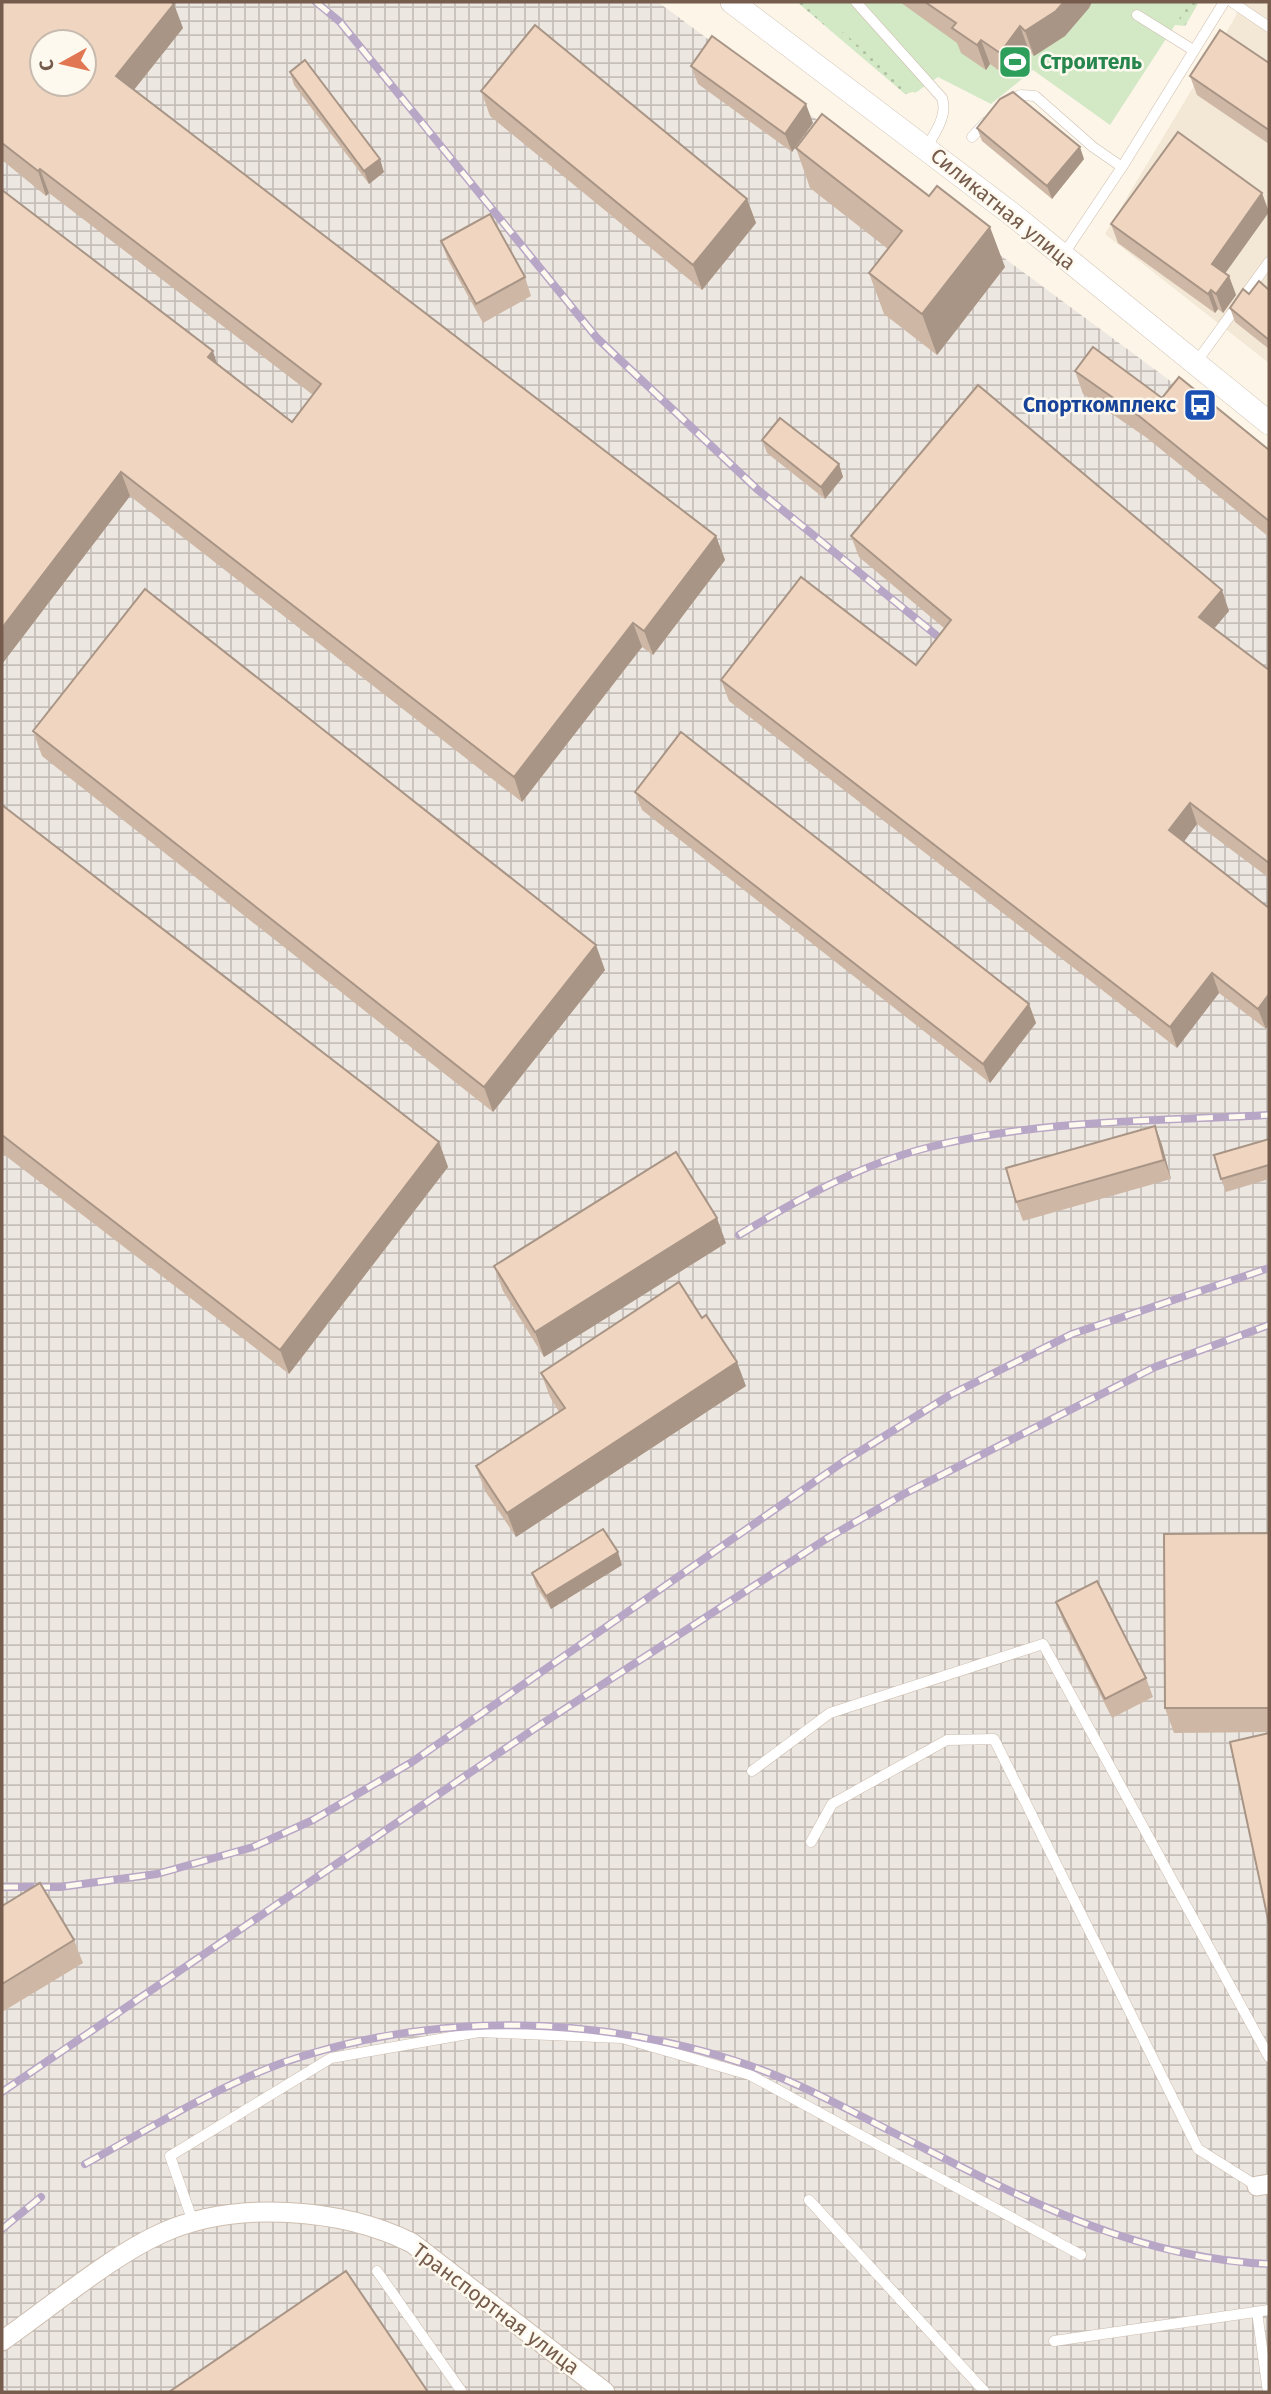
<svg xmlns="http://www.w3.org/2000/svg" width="1271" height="2394" font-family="'Fira Sans',sans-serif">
<defs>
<pattern id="industrial-grid" width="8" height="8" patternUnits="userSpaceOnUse" patternTransform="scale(1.75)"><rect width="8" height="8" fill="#ede7e1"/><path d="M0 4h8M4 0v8" fill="none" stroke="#c5beb9"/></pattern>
<pattern id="grass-dots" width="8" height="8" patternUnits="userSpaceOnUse" patternTransform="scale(1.75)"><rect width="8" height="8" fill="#d3e9c6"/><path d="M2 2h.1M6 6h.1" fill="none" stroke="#b0c0a3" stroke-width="1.8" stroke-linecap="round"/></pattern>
</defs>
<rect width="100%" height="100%" fill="#fcf5e8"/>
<!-- residential -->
<path fill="#f3e7d6" d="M1239 2H1269V363L1105 234 1236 16Z"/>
<!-- industrial -->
<path fill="url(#industrial-grid)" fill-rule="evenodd" d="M2 2H658L1269 454V2392H2ZM42 42H84V84H42Z"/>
<!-- grass -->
<g fill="url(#grass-dots)">
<path d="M797 2H832L920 90 905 94Z"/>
<path d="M1180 2H1199L1185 26 1166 24Z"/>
</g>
<!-- pitch -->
<path fill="#d3e9c6" d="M807 2H1190L1110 125 1033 70 991 104 938 77 915 93Z"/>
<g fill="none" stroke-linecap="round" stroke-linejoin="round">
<defs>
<g id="service">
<path d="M856 2 942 98C948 116 935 132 927 147"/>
<path d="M1232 2 1269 27"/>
<path d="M1137 15 1193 50"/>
<path d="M1006 101 1021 95 1035 96 1093 147 1122 167"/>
<path d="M972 137 986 122"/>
<path d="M1063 255 1122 167 1224 2"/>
<path d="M1195 364 1269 262"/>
<path d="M752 1771 830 1713 1043 1644 1269 2057"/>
<path d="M811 1842 832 1804 947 1740 994 1739 1198 2149 1257 2186"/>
<path d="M809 2200 985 2392"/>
<path d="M193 2222 170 2156 331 2058 479 2032 622 2038 750 2075 1081 2255"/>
<path d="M377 2271 462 2392"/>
<path d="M1257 2312 1268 2392"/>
<path d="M1054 2341 1269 2310"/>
</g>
<g id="minor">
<path d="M1257 2186 1269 2184"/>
<path d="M2 2341C51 2307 109 2257 162 2233 235 2200 342 2208 412 2243L605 2392"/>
</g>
<path id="tertiary" d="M732 2 1013 215 1269 423"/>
</defs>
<!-- service casing -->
<use href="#service" stroke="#cdbdae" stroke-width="11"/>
<!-- minor casing -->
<use href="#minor" stroke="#cdbdae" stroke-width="21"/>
<!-- tertiary casing -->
<use href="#tertiary" stroke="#cdbdae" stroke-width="24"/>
<!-- service -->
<use href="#service" stroke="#fff" stroke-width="10"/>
<!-- minor -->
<use href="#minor" stroke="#fff" stroke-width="19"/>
<!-- tertiary -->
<use href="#tertiary" stroke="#fff" stroke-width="23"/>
<defs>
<g id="rail">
<path d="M316 2 340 22 597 338 758 490 952 648"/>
<path d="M739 1235C798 1199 860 1165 926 1148 1033 1120 1159 1121 1269 1115"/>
<path d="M2 1887H60L157 1874 253 1847 313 1820 412 1762 843 1462 950 1395 1072 1334 1269 1268"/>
<path d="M2 2092 537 1727 826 1539 904 1494 1155 1367 1269 1325"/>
<path d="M85 2164C149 2129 214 2088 282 2063 428 2012 589 2014 736 2061 796 2080 852 2112 908 2140 1026 2200 1134 2258 1269 2264"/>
<path d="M2 2229 41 2197"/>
</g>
</defs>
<!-- rail casing -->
<use href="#rail" stroke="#b8a6c6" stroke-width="8"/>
<!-- rail -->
<use href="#rail" stroke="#fef9ee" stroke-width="5" stroke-dasharray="16" stroke-linecap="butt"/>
</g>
<!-- wall -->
<g fill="#ceb7a5">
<path d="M2 2 183 28 134 90 716 536 725 560 653 655 642 647 522 802 130 496 2 664V190L217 363 292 422 313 395 49 193 46 196 2 160Z"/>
<path d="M900 2H1092L1089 8 1065 36 1034 56 1029 51 1009 78 990 64 986 70 961 53 957 43Z"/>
<path d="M1269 63V144L1197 95 1190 76Z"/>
<path d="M691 66 813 123 792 152 698 84Z"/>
<path d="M290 72 384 172 369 184 294 85Z"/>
<path d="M481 91 747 199 756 223 702 290 490 116Z"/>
<path d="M977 128 1084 159 1052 199 982 141Z"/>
<path d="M796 148 1005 267 937 355 884 314 869 273 888 249 810 188Z"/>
<path d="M1269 212 1225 273 1229 276 1236 295 1223 313 1218 309 1215 313 1118 243 1111 224Z"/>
<path d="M441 241 525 277 531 296 483 323 448 260Z"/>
<path d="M1269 290V349L1235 322 1230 308 1249 294Z"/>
<path d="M1075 371 1162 398 1269 450V537L1147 438 1083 394Z"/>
<path d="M762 440 839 464 843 477 825 499 767 453Z"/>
<path d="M851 536 1229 611 1214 628 1269 670V878L1197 824 1184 841 1269 908V1025L1266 1029 1219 993 1177 1048 729 701 721 680 916 665 944 628 859 557Z"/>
<path d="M33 731 605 970 493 1112 42 756Z"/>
<path d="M635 792 1029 1004 1036 1023 990 1083 642 810Z"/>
<path d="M2 805 439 1142 448 1167 289 1374 2 1153Z"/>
<path d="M1155 1126 1162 1145 1171 1179 1023 1221 1016 1202Z"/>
<path d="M1269 1139V1179L1226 1192 1221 1179Z"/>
<path d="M726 1243 544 1357 503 1291 494 1266Z"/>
<path d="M541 1373 746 1386 516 1537 485 1491 476 1466 559 1412 550 1397Z"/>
<path d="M1269 1533V1732L1174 1733 1165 1708Z"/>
<path d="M622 1565 551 1609 536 1586 532 1573Z"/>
<path d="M1056 1602 1146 1678 1153 1697 1112 1718 1063 1621Z"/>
<path d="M2 1906 74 1940 83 1963 2 2012Z"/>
</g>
<!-- shaded-wall -->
<g fill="#a89586">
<path d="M1064 2H1092L1089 8 1065 36 1034 56 1025 31Z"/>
<path d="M174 4 183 28 125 101 116 76Z"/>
<path d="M1020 26 1029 51 1009 78 1000 53Z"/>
<path d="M981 40 990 64 986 70 977 45Z"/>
<path d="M806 104 813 123 792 152 785 134Z"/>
<path d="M1080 147 1084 159 1052 199 1047 186Z"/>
<path d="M380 159 384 172 369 184 364 171Z"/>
<path d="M40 169 49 193 46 196 38 171Z"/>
<path d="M1262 193 1269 212 1219 282 1212 264Z"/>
<path d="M747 199 756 223 702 290 693 265Z"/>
<path d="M990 227 1005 267 937 355 922 314Z"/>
<path d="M1229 276 1236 295 1223 313 1216 294Z"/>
<path d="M1211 290 1218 309 1215 313 1208 294Z"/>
<path d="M213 351 221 376 208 357Z"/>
<path d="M839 464 843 477 825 499 821 487Z"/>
<path d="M121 472 130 496 2 664V628Z"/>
<path d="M716 536 725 560 653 655 644 631Z"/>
<path d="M1222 590 1229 611 1207 637 1199 617Z"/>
<path d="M633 623 642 647 522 802 514 777Z"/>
<path d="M1190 803 1197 824 1177 851 1169 830Z"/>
<path d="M596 945 605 970 493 1112 484 1087Z"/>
<path d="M1212 973 1219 993 1177 1048 1170 1027Z"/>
<path d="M1269 994V1025L1266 1029 1258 1009Z"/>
<path d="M1029 1004 1036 1023 990 1083 983 1064Z"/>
<path d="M1155 1126 1162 1145 1171 1179 1164 1160Z"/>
<path d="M439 1142 448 1167 289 1374 280 1350Z"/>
<path d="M717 1218 726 1243 544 1357 535 1332Z"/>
<path d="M737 1362 746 1386 516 1537 507 1513Z"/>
<path d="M618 1552 622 1565 551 1609 546 1596Z"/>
</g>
<!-- building -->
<g fill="#f0d5c0" stroke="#a89586" stroke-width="2" fill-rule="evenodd">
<path d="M2 2H171L174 4 116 76 716 536 644 631 633 623 514 777 121 472 2 628V190L213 351 208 357 292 422 321 384 40 169 38 171 2 143ZM42 42H84V84H42Z"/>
<path d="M925 2H1064L1056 11 1025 31 1020 26 1000 53 981 40 977 45 952 28 956 23Z"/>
<path d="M535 25 747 199 693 265 481 91Z"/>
<path d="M1220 30 1269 63V130L1190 76Z"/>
<path d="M712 36 806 104 785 134 691 66Z"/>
<path d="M305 60 380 159 364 171 290 72Z"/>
<path d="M1013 92 1080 147 1047 186 977 128 1000 99Z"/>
<path d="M822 114 929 196 937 186 990 227 922 314 869 273 902 231 796 148Z"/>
<path d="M1178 132 1262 193 1212 264 1229 276 1216 294 1211 290 1208 294 1111 224Z"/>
<path d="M490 214 525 277 476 304 441 241Z"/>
<path d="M1259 281 1269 290V340L1230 308 1243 289 1249 294Z"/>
<path d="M1093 347 1162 398 1179 377 1269 450V521L1139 416 1075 371Z"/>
<path d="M978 385 1222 590 1199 617 1269 670V863L1190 803 1169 830 1269 908V994L1258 1009 1212 973 1170 1027 721 680 801 577 916 665 951 620 851 536Z"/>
<path d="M780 418 839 464 821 487 762 440Z"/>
<path d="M145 589 596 945 484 1087 33 731Z"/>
<path d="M681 732 1029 1004 983 1064 635 792Z"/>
<path d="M2 805 439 1142 280 1350 2 1135Z"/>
<path d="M1155 1126 1164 1160 1016 1202 1006 1168Z"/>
<path d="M1269 1139V1165L1221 1179 1214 1155Z"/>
<path d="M676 1152 717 1218 535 1332 494 1266Z"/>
<path d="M679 1282 702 1318 706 1315 737 1362 507 1513 476 1466 565 1408 541 1373Z"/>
<path d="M603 1529 618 1552 546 1596 532 1573Z"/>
<path d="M1269 1533V1708H1165L1164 1534Z"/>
<path d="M1097 1581 1146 1678 1105 1699 1056 1602Z"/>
<path d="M1269 1733V1924L1230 1742Z"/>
<path d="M40 1883 74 1940 2 1984V1906Z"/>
<path d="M346 2271 428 2392H169Z"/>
</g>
<!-- icons -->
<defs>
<symbol id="stadium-square" viewBox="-11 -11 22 22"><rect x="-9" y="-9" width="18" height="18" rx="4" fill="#2e9e5b" stroke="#fef9ee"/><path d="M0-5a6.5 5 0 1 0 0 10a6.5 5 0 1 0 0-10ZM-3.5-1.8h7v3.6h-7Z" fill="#fff"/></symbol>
<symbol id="bus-square" viewBox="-11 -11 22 22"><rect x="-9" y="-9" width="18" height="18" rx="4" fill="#1a4fb4" stroke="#fef9ee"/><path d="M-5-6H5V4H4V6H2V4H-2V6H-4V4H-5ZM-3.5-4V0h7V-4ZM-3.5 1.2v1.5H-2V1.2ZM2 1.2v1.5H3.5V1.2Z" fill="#fff"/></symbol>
</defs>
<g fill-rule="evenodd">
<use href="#stadium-square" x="996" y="43" width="38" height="38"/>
<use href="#bus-square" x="1181" y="386" width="38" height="38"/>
</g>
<g text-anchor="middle" stroke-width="5" stroke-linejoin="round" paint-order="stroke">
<!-- leisure labels -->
<g font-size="21" font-weight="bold" fill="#27864d" stroke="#fef9ee" text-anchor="start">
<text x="1040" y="69">Строитель</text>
</g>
<!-- street labels -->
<g font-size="21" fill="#755c4d" stroke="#fef9ee">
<text transform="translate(1003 209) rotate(39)" y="7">Силикатная улица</text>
<text transform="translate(496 2309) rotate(37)" y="7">Транспортная улица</text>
</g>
<!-- transit labels -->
<g font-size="21" font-weight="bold" fill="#164399" stroke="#fef9ee" text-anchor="end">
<text x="1176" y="412">Спорткомплекс</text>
</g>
</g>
<!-- border -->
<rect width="1271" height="2394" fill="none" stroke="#755c4d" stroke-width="7"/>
<!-- north arrow -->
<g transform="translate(63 63) rotate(262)"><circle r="33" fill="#fef9ee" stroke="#c7baae" stroke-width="2"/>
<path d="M0-5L12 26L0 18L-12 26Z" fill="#e17652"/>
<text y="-10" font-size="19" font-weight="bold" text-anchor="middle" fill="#755c4d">С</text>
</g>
</svg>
